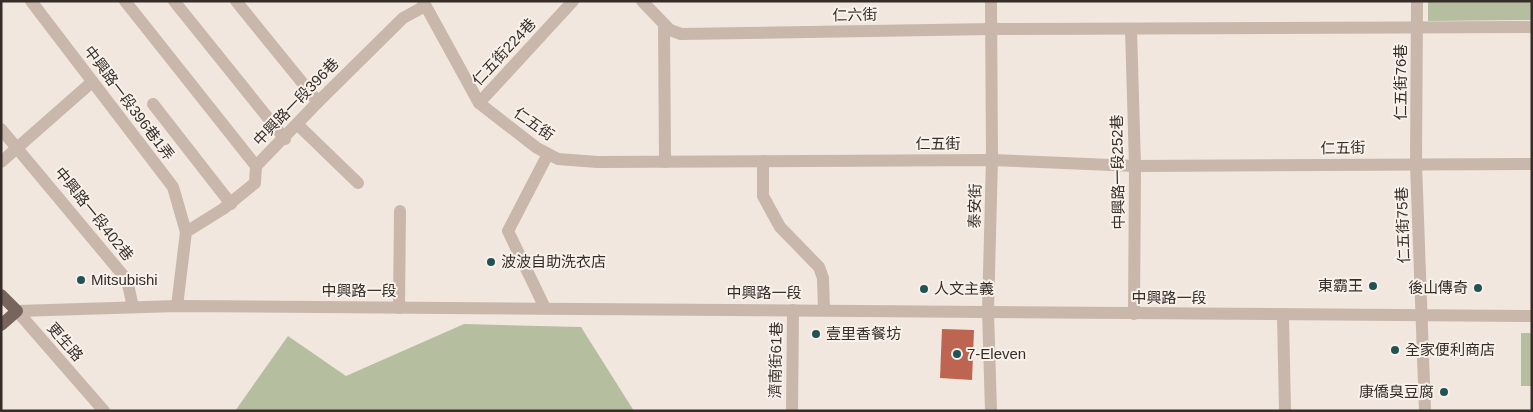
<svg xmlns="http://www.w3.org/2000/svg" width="1533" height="412" font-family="Arial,'Noto Sans TC',sans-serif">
<rect width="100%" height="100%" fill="#f1e7de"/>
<!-- green -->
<g fill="#b5bf9f">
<path d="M1428 1H1532V20L1428 21Z"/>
<path d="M464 324 581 327 634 411H235L288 336 346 376Z"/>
<rect x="1521" y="333" width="11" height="53"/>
</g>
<!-- building -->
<path fill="#bd6550" d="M942 329 974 330 972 380 940 378Z"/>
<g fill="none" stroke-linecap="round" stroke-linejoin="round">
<!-- minor -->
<g stroke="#c8b7aa" stroke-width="12">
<path d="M31 1 173 187 186 232"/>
<path d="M125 1 256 166"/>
<path d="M174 1 285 139"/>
<path d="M236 1 318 102"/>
<path d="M423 1 479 103 537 148 558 159 597 162 992 160 1135 166 1532 164"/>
<path d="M642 1 670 30 681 34 992 29 1532 27"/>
<path d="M991 1 992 160 988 311 991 411"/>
<path d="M1417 1 1416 164 1425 411"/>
<path d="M664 24 665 162"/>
<path d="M1131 29 1135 166 1134 314"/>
<path d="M479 103 573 1"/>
<path d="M153 104 231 204"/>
<path d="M297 124 358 183"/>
<path d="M1 129 127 280 133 307"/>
<path d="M763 161V196L780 227 819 267 823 278 824 310"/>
<path d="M1 162 92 82"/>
<path d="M177 306 186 232 223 209 255 183 256 166 318 102 403 18 425 6"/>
<path d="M399 308 400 211"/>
<path d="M545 308 508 231 548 154"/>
<path d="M17 311 177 306 1532 316"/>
<path d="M17 311 104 411"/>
<path d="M1283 314 1285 411"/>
<path d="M792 411 793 310"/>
</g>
<!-- major -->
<path stroke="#77645c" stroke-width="12" d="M1 295 17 311 1 325"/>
</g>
<!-- markers -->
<g fill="#225354" stroke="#f8f1ea" stroke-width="2">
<circle cx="491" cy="262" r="5"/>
<circle cx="81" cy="280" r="5"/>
<circle cx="1373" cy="286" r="5"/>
<circle cx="1478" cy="288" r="5"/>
<circle cx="924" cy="289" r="5"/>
<circle cx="816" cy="334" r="5"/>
<circle cx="1395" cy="350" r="5"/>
<circle cx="957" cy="354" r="5"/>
<circle cx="1444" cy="392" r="5"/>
</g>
<g text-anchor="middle" stroke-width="4" stroke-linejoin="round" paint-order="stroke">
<!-- street labels -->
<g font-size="15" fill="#362d29" stroke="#f8f1ea">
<text transform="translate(855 15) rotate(-1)" y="5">仁六街</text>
<text transform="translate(504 52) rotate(-47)" y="5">仁五街224巷</text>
<text transform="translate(1401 82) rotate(-90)" y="5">仁五街76巷</text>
<text transform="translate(296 102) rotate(-46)" y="5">中興路一段396巷</text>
<text transform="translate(129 103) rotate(53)" y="5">中興路一段396巷1弄</text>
<text transform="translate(534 124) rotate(35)" y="5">仁五街</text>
<text x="938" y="149">仁五街</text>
<text transform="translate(1343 148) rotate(-1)" y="5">仁五街</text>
<text transform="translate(1118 172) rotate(-91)" y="5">中興路一段252巷</text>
<text transform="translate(975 206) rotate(-89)" y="5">泰安街</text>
<text transform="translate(94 214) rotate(51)" y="5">中興路一段402巷</text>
<text transform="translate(1403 225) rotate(-92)" y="5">仁五街75巷</text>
<text x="359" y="296">中興路一段</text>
<text x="764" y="298">中興路一段</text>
<text x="1169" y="303">中興路一段</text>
<text transform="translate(65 342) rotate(49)" y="5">更生路</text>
<text transform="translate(776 360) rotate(-89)" y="5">濟南街61巷</text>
</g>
<!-- poi labels -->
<g font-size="15" fill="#362d29" stroke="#f8f1ea" text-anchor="start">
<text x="501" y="267">波波自助洗衣店</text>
<text x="91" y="285">Mitsubishi</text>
<text x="1363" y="291" text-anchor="end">東霸王</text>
<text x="1468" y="293" text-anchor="end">後山傳奇</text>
<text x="934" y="294">人文主義</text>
<text x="826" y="339">壹里香餐坊</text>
<text x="1405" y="355">全家便利商店</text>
<text x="967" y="359">7-Eleven</text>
<text x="1434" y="397" text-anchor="end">康僑臭豆腐</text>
</g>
</g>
<!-- border -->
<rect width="1533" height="412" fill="none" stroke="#362d29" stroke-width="5"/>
</svg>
